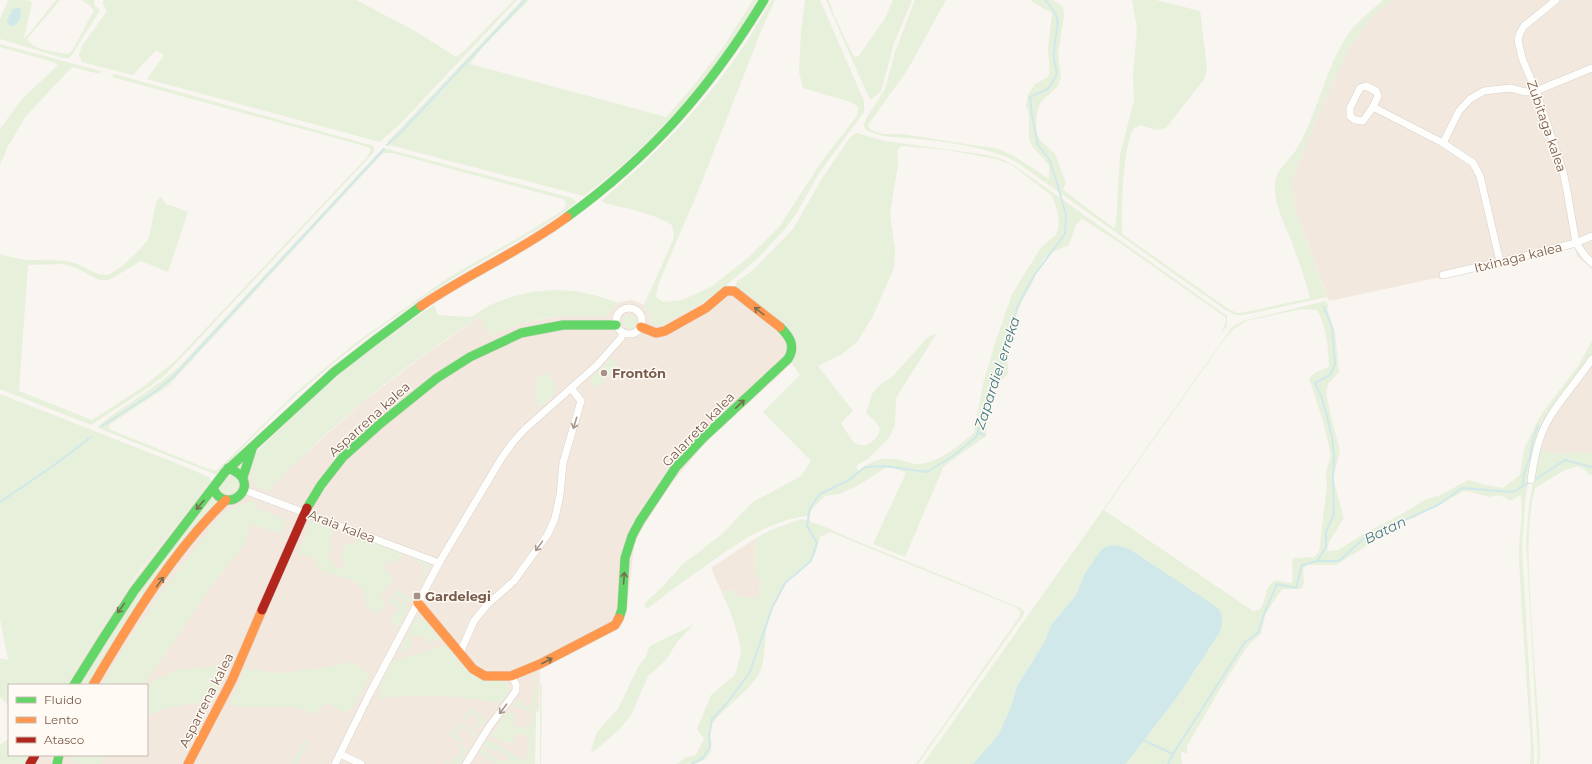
<svg xmlns="http://www.w3.org/2000/svg" width="1592" height="764" font-family="Montserrat,sans-serif">
<rect width="100%" height="100%" fill="#f9f5f0"/>
<!-- residential -->
<g fill="#f2e8de">
<path d="M1392 0H1592V269L1577 256 1575 247 1548 254 1329 301 1296 212 1291 182 1319 113 1349 48 1370 19Z"/>
<path d="M727 285 735 287 794 334 797 340 798 352 795 359 775 379 707 441 671 484 657 505 639 534 634 547 626 614 624 621 620 627 540 668 539 711 534 712 526 762 524 764H24L29 755H147V685H68L89 648 123 595 154 553 212 481 237 454 252 462 268 491 295 463 364 401 427 353 480 317 490 336 508 328 533 321 558 316 607 315 618 303 624 301 632 300 644 305 650 315 651 321 660 326 714 296Z"/>
<path d="M1592 354V453L1580 452 1555 454 1534 448Z"/>
<path d="M756 538 755 577 761 578 758 599 735 596 732 589 722 593 711 568Z"/>
</g>
<!-- green -->
<g fill="#e7f0db" fill-rule="evenodd">
<path d="M8 0H27L32 2 24 38 28 35 56 0H60L27 39C33 50 55 52 67 54L72 51 94 10 88 4 81 0H94V5L100 10 70 58H63L0 39V19Z"/>
<path d="M104 0H356L415 31 456 57 464 51 514 0H517L401 123 380 142 147 79 164 55 156 50 133 75 82 62 79 55 82 46 107 11 102 2Z"/>
<path d="M522 0H529L482 48 470 64 666 117 690 90 724 46 753 0H758C713 78 656 142 584 196L389 145 388 141 395 134Z"/>
<path d="M771 0H775L762 29 699 189 658 285 656 297 664 302 682 300 711 287 749 257 779 227 824 158 857 116 858 107 851 102 803 88 799 72 801 31 805 0H820L864 101V112L819 173 796 214 785 229 757 259 714 296 660 326 653 325 650 315 644 305 673 240 674 232 671 224C657 216 641 212 626 208 617 206 609 205 601 201 669 144 729 79 771 0Z"/>
<path d="M826 0H829L834 15 854 57 859 56 885 18 893 0H912L894 43 881 92 870 100Z"/>
<path d="M915 0H946L908 69 868 125 870 129 882 134H902L999 149 1014 156 1049 179V166L1044 159 1034 149 1029 139V113L1026 105 1028 95 1035 84 1048 77C1051 67 1048 59 1048 48 1049 36 1051 25 1052 13L1032 2 1031 0H1053L1063 6 1064 16 1058 54 1061 76 1058 86 1041 102 1037 112 1036 132 1041 141 1055 154 1066 183 1063 190 1114 228 1116 224 1120 155 1134 100 1133 75 1137 29 1132 0H1156L1200 11 1207 67 1205 78 1166 128 1155 130 1141 125C1138 126 1135 127 1133 130 1123 148 1121 211 1122 234L1227 308 1237 313 1246 312 1310 298C1305 278 1298 259 1291 240 1285 225 1276 208 1275 191 1274 168 1287 165 1298 147 1318 112 1325 70 1347 36 1356 22 1371 11 1383 0H1392L1370 19 1349 48 1319 113 1291 182 1296 212 1327 297 1244 315H1235L1224 309 1015 161C990 148 948 142 919 139 901 137 880 139 865 129L864 124 867 117 885 89 895 52Z"/>
<path d="M0 44 101 71 100 74 72 67 26 116 8 146 0 165V129L22 99 58 65 53 62 0 47Z"/>
<path d="M114 74 374 146V152L165 375 151 386 91 425 0 389V254C7 256 14 258 21 259 39 262 58 258 75 263 86 267 98 278 110 274 118 271 144 247 148 239 154 225 151 209 160 196L166 204 188 212 168 272 141 261 109 280H99L77 268 63 264 28 265 19 391 92 420 143 387 177 359 367 157 371 150 368 147 112 77Z"/>
<path d="M857 133 885 141 987 155 1002 159 1015 166 1227 316V326L1221 333 1226 321 1225 317 1120 243 1082 219 1076 225 1069 245 1053 252 1043 259 1033 281 1022 301 1013 324 1007 349 1008 374 995 386 987 407 986 436 944 466 905 557 873 544 906 473 894 468H885L859 485 839 494 825 496 813 508 808 516C770 520 737 543 707 565 686 579 666 594 647 609L644 604 662 587 683 564 721 535 753 502 801 476 811 461 763 412 800 375 791 362C800 353 799 344 794 334L735 287 737 281 752 271 793 229 821 180 851 136ZM901 146 947 150 996 159 1013 166 1052 196 1057 210 1059 223 1056 235 1042 246 1012 294 995 343 983 384 974 433C958 446 940 462 919 464 914 465 908 462 904 461 880 456 878 458 858 471L856 466 869 458 889 438 895 425 896 398 937 333 928 337 893 376 880 385 872 394 866 413 875 421 880 429C878 440 864 451 854 442 849 437 845 429 841 423L853 411 818 366 842 354 857 342 873 316 894 268 895 249 890 214 898 164 897 151Z"/>
<path d="M383 148 572 198 577 202C538 233 493 253 451 280 379 325 310 378 250 440 239 451 228 464 217 475L98 428V426C124 405 154 389 179 367ZM383 153H392L563 199 566 203 565 209 523 235 449 277 354 344 295 393 217 470H213L203 467 109 429V425L168 386Z"/>
<path d="M553 290C575 290 597 294 618 303L607 315C591 318 574 315 558 316 534 319 512 327 490 336L480 317C402 366 332 424 268 491 264 489 257 488 255 484 249 477 251 463 255 455 258 448 272 437 278 431 325 383 379 342 434 305L438 315 471 317 490 305 511 297 531 292Z"/>
<path d="M1325 301 1329 306 1327 309 1335 332 1339 372 1329 383 1326 392 1330 413 1340 451 1333 479 1344 518 1329 542 1327 551 1338 550 1367 532 1402 514 1426 499 1438 496 1469 480 1485 485 1503 488 1520 475 1524 449 1534 428 1543 412 1578 366 1592 341V354L1555 403 1531 464 1525 501 1522 549 1534 756V764H1530L1531 746C1527 684 1522 621 1519 558 1518 537 1524 516 1521 495L1510 501 1500 495 1489 497 1471 492 1464 491 1446 501 1420 513 1414 518 1395 524 1384 535 1336 565H1307L1303 569 1304 584 1301 589H1282L1265 615 1261 634 1249 644 1223 684 1187 746V754L1181 751 1182 764H1126L1178 696 1220 632 1223 621 1147 560 1131 550 1120 546 1085 573 1076 595 1051 625 1044 643 1017 686 1009 712 998 735 973 764H923L1232 327 1243 321ZM1302 309 1317 310C1327 326 1328 348 1329 367L1316 372 1309 378 1323 421 1331 455 1326 472 1327 486 1319 552 1314 557 1293 558 1292 564 1293 582 1289 583 1275 580C1273 582 1269 585 1268 588 1263 596 1266 611 1253 611L1104 510 1226 337 1234 329 1246 321Z"/>
<circle cx="630" cy="322" r="7"/>
<path d="M611 358 619 365 597 389 589 380Z"/>
<path d="M546 372 554 383 556 392 540 408 536 405V379Z"/>
<path d="M0 394 181 465 209 477 212 481C193 505 173 528 154 552 122 593 94 639 68 685H9V706L0 697V658L8 660 0 619Z"/>
<path d="M1539 449 1555 454 1580 452 1592 453V475H1589L1585 470 1578 466 1565 470 1535 488C1527 522 1528 556 1530 591 1532 646 1538 699 1540 754L1539 764H1537L1538 753 1526 540 1529 505Z"/>
<path d="M229 474 237 478 239 486 232 494C225 494 221 492 219 486Z"/>
<path d="M211 497 217 503 89 685H79L139 590Z"/>
<path d="M251 501 258 503 256 508 286 519 280 534 251 524 243 547 212 585 144 685H102L133 634 161 593 204 537 225 511Z"/>
<path d="M801 519C823 524 843 536 864 544 916 565 969 586 1020 608L1024 611V614L918 764H916L1020 616V611L1015 607 830 532 820 537C817 550 815 559 803 568 799 571 793 573 791 577 783 587 777 601 771 612 761 632 769 659 757 677 744 696 717 712 708 731 712 739 712 742 711 750 708 764 691 764 677 764L686 757 696 755 704 739 697 729 711 695 735 675 741 652 738 635 730 611 722 593 733 589 735 596 758 599 761 579 755 577 756 538 771 530Z"/>
<path d="M311 520 334 528 329 543 332 545 328 558 333 561 332 565 344 569 346 562 340 560 346 543 353 545 356 536 402 553 401 557 395 564 390 560 383 567 395 579 387 586 380 596 386 603 379 614C360 610 370 597 360 586 349 575 323 575 315 567L316 559 298 553Z"/>
<path d="M415 557 427 562 430 565 423 581 420 580 426 567 414 560Z"/>
<path d="M395 589 411 599 408 604 392 593Z"/>
<path d="M391 596 409 607 399 627 390 620 399 609 388 600Z"/>
<path d="M417 617 423 619 441 639 427 643 424 635 417 637 416 635 410 637 412 647 409 648 410 650 400 653 398 652Z"/>
<path d="M693 625 678 641 665 661 648 676 631 715 619 730 593 752 591 751 597 732 618 709 638 667 645 658 650 646Z"/>
<path d="M446 645C455 655 469 677 483 680 491 682 502 679 508 684L509 691 500 703C458 696 418 693 376 699L382 688 380 685 393 661Z"/>
<path d="M353 662 370 675 356 703 347 713 328 704 320 706 316 715 296 707H244L229 705 246 668 275 673H291L299 670 329 667Z"/>
<path d="M230 664 212 703C191 702 167 707 147 716V685H145L177 670Z"/>
<path d="M535 676 537 680 535 764H495L479 753 483 747 487 749 486 752 504 763 508 757 496 749 495 752 484 745 488 739 526 761 530 736 516 733 513 743 509 742 507 743 490 736 507 712 514 714 515 727 531 726 533 712 512 706 516 700 525 706 532 707 535 679 533 678Z"/>
<path d="M542 683 541 764H540V684Z"/>
<path d="M469 708 487 720 480 729 475 726 479 719 470 713 465 720 462 718Z"/>
<path d="M459 723 478 733 474 738 471 736 473 732 459 727 456 735 464 739 463 742 449 736Z"/>
<path d="M9 738V755H29L24 764H0V745Z"/>
<path d="M305 738 309 740 297 764H291Z"/>
<path d="M455 743 468 748 459 764H445L446 762 451 764 456 755 459 756 461 747 454 744Z"/>
<path d="M68 755H106L101 764H81L69 759Z"/>
</g>
<!-- water -->
<g fill="#d0e8ea">
<path d="M20 8C22 16 20 22 13 26L9 25 7 21 13 9Z"/>
<path d="M1110 545 1120 546 1131 550 1218 608C1224 616 1223 623 1220 632L1178 696 1126 764H973L998 735 1009 712 1017 686 1044 643 1051 625 1076 595 1085 573 1102 549Z"/>
</g>
<g fill="none" stroke-linecap="round" stroke-linejoin="round">
<!-- stream -->
<g stroke="#d0e8ea" stroke-width="2">
<path d="M387 145 401 132 525 0"/>
<path d="M102 426 156 391 173 377 384 149"/>
<path d="M978 432 984 435"/>
<path d="M1536 479 1565 460 1592 467"/>
<path d="M1523 486 1524 473 1530 458 1533 439 1538 426"/>
<path d="M0 502 53 466 91 437"/>
<path d="M1317 561 1326 547V532L1334 514 1333 480 1334 457 1332 437 1326 412 1321 396 1315 383 1330 375 1335 364 1332 327 1324 307"/>
<path d="M1143 740 1173 754"/>
<path d="M692 764 703 758 710 746 709 736 712 719 727 703 750 672 772 608 785 583 811 561 817 543 807 526 810 508 820 494 849 480 865 467 884 466 927 472 953 456 976 437 1001 364 1018 305 1035 274 1065 234 1066 215 1056 179 1049 159 1038 145 1032 115 1030 97 1048 89 1057 74C1056 67 1053 59 1054 52 1055 26 1066 22 1045 0"/>
<path d="M1168 764 1173 754 1245 642 1258 633 1264 614 1277 584 1296 588 1302 565 1317 561H1339L1363 539 1438 505 1462 488 1513 492 1528 483"/>
</g>
<defs>
<g id="street">
<path d="M1556 0 1524 26 1520 33 1518 40 1522 58 1536 91 1563 171 1567 191 1576 243 1585 256 1592 263"/>
<path d="M1366 86 1376 91 1378 96 1373 107 1363 121 1355 120 1350 116V108L1360 88Z"/>
<path d="M1373 107 1443 143 1473 163 1480 176 1500 262"/>
<path d="M1443 143 1459 111 1470 99 1484 91 1510 88 1526 92 1536 91 1592 68"/>
<path d="M1443 275 1500 262 1576 243 1592 236"/>
<circle cx="629" cy="321" r="13"/>
<path d="M1531 480C1534 459 1538 436 1550 417 1562 397 1579 379 1592 359"/>
<path d="M244 490 439 563"/>
<path d="M460 653 474 621 487 605 514 581 548 534 555 518 560 495 563 463 581 401 571 388"/>
<path d="M340 754 361 764"/>
<path d="M335 764 369 695 439 563 501 459 513 442 525 429 597 365 621 338 623 333"/>
<path d="M466 764 489 727 516 691V684L511 676"/>
</g>
<g id="fast">
<path d="M567 217C651 156 710 89 764 0"/>
<path d="M243 477 252 449"/>
<path d="M213 488C226 519 267 482 228 468"/>
<path d="M307 508 321 485 343 457 381 423 437 378 470 357 521 333 563 325H616"/>
<path d="M619 618 622 609 625 558 632 536 640 521 676 467 703 438 788 359C796 346 790 337 780 327"/>
<path d="M74 685 104 637 134 591 225 472 334 372 374 341 421 306"/>
<path d="M57 764 59 755"/>
</g>
<g id="slow">
<path d="M421 306C468 274 521 251 567 217"/>
<path d="M641 327 656 333 665 331 706 308 726 291H734L780 327"/>
<path d="M418 603 473 669 485 676H511L540 664 615 625 619 618"/>
<path d="M93 685C130 622 173 551 226 500"/>
<path d="M188 764 232 680 262 610"/>
</g>
<g id="jam">
<path d="M262 610 307 508"/>
<path d="M30 764 35 755"/>
</g>
</defs>
<!-- street casing -->
<use href="#street" stroke="#d7d1cb" stroke-width="8"/>
<!-- fast casing -->
<use href="#fast" stroke="#d9d2cb" stroke-width="10"/>
<!-- slow casing -->
<use href="#slow" stroke="#d9d2cb" stroke-width="10"/>
<!-- jam casing -->
<use href="#jam" stroke="#d9d2cb" stroke-width="10"/>
<!-- street -->
<use href="#street" stroke="#fefefd" stroke-width="7"/>
<!-- fast -->
<use href="#fast" stroke="#63d668" stroke-width="9"/>
<!-- slow -->
<use href="#slow" stroke="#ff974d" stroke-width="9"/>
<!-- jam -->
<use href="#jam" stroke="#b3261e" stroke-width="9"/>
</g>
<!-- one-way arrows -->
<defs><path id="oneway-shaft" d="M-6 0H5M1.5-3L5.5 0L1.5 3" fill="none" stroke-width="1.6" stroke-linecap="round" stroke-linejoin="round"/></defs>
<g stroke="#776e51">
<use href="#oneway-shaft" transform="translate(759 311) rotate(-142)"/>
<use href="#oneway-shaft" transform="translate(740 404) rotate(-43)"/>
<use href="#oneway-shaft" transform="translate(200 505) rotate(130)"/>
<use href="#oneway-shaft" transform="translate(624 578) rotate(-86)"/>
<use href="#oneway-shaft" transform="translate(160 582) rotate(-54)"/>
<use href="#oneway-shaft" transform="translate(121 608) rotate(125)"/>
<use href="#oneway-shaft" transform="translate(547 661) rotate(-27)"/>
</g>
<g stroke="#a8958b">
<use href="#oneway-shaft" transform="translate(575 423) rotate(107)"/>
<use href="#oneway-shaft" transform="translate(539 546) rotate(125)"/>
<use href="#oneway-shaft" transform="translate(503 709) rotate(127)"/>
</g>
<!-- markers -->
<g fill="#a69286" stroke="#fffaf3" stroke-width="1.5">
<circle cx="604" cy="373" r="4"/>
<rect x="413" y="592" width="8" height="8" rx="2"/>
</g>
<g text-anchor="middle" stroke-width="3" stroke-linejoin="round" paint-order="stroke">
<!-- street labels -->
<g font-size="13" fill="#7a5c4d" stroke="#fffaf3">
<text transform="translate(1547 126) rotate(71)" y="5">Zubitaga kalea</text>
<text transform="translate(1518 257) rotate(-14)" y="5">Itxinaga kalea</text>
<text transform="translate(369 419) rotate(-42)" y="5">Asparrena kalea</text>
<text transform="translate(698 429) rotate(-46)" y="5">Galarreta kalea</text>
<text transform="translate(342 526) rotate(21)" y="5">Araia kalea</text>
<text transform="translate(206 700) rotate(-63)" y="5">Asparrena kalea</text>
</g>
<!-- poi labels -->
<g font-size="13" font-weight="bold" fill="#7a5c4d" stroke="#fffaf3" text-anchor="start">
<text x="612" y="378">Frontón</text>
<text x="425" y="601">Gardelegi</text>
</g>
<!-- water labels -->
<g font-size="14" font-style="italic" fill="#437c86" stroke="#fffaf3">
<text transform="translate(997 373) rotate(-72)" y="5">Zapardiel erreka</text>
<text transform="translate(1385 530) rotate(-26)" y="5">Batan</text>
</g>
</g>
<!-- legend -->
<rect x="8" y="684" width="140" height="72" fill="#fffaf3" stroke="#cabbb1"/>
<rect x="16" y="697" width="20" height="6" fill="#63d668" stroke="#cabbb1"/>
<text x="44" y="704" font-size="12" fill="#7a5c4d">Fluido</text>
<rect x="16" y="717" width="20" height="6" fill="#ff974d" stroke="#cabbb1"/>
<text x="44" y="724" font-size="12" fill="#7a5c4d">Lento</text>
<rect x="16" y="737" width="20" height="6" fill="#b3261e" stroke="#cabbb1"/>
<text x="44" y="744" font-size="12" fill="#7a5c4d">Atasco</text>
</svg>
